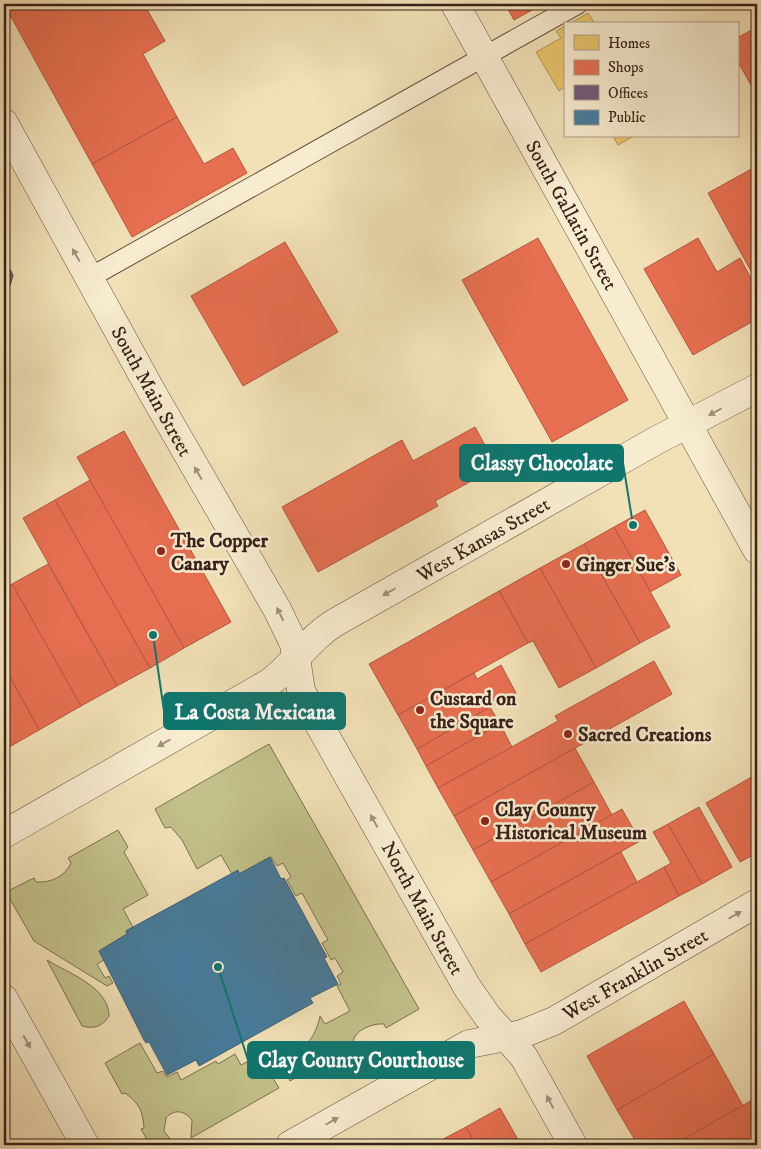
<svg xmlns="http://www.w3.org/2000/svg" width="761" height="1149" font-family="'IM FELL DW Pica',serif">
<rect width="100%" height="100%" fill="#f2e1b7"/>
<filter id="stains"><feTurbulence type="fractalNoise" baseFrequency=".004" numOctaves="4"/><feColorMatrix values="0 0 0 0 .2 0 0 0 0 .09 0 0 0 0 .02 0 0 0 .5 -.17"/></filter>
<radialGradient id="worn" r=".72"><stop offset=".6" stop-color="#630" stop-opacity="0"/><stop offset="1" stop-color="#630" stop-opacity=".3"/></radialGradient>
<!-- green -->
<g fill="#c2c189" stroke="#7c7151">
<path d="M269 744 419 1009 386 1028 384 1024C372 1023 351 1031 353 1046L290 1081 283 1064C302 1052 316 1038 320 1016L325 1024 350 1011 337 986 341 984 337 976 343 972 335 958 331 960 322 943 328 940 302 893 296 896 287 880 291 877 283 863 277 866 271 857 239 874 238 871 232 874 221 855 197 869 182 840 171 827 165 828 155 809Z"/>
<path d="M118 830 128 847 124 852 148 895 123 909 133 927 126 931 127 934 99 951 104 960 97 964 105 978 109 976 113 983 107 986 34 941 6 892 34 878 36 882C50 883 65 877 71 863L68 858Z"/>
<path d="M47 960C68 973 109 987 109 1016 102 1027 94 1029 82 1026Z"/>
<path d="M140 1043 157 1073 163 1071 167 1077 177 1072 181 1080 216 1061 218 1064 235 1054 241 1065 256 1057 265 1073H270L279 1088 191 1138 192 1120C184 1110 174 1109 166 1118L164 1131 170 1139 182 1143 179 1145H150L141 1129 144 1128C143 1111 139 1103 125 1093L122 1094 105 1063Z"/>
</g>
<!-- homes -->
<g fill="#e9c46a" stroke="#b49352">
<path d="M588 13 595 24H569Z"/>
<path d="M565 26V87L559 91 536 52 561 38 556 31Z"/>
<path d="M613 136H634L618 145Z"/>
</g>
<!-- shops -->
<g fill="#e76f51" stroke="#b25840">
<path d="M4 4H144L165 41 143 54 177 117 92 164Z"/>
<path d="M505 4H543L514 20Z"/>
<path d="M757 27V96L737 60V38Z"/>
<path d="M177 117 204 164 233 148 247 173 132 237 92 164Z"/>
<path d="M757 166V282L708 193Z"/>
<path d="M538 238 628 400 552 442 462 280Z"/>
<path d="M698 238 717 272 740 258 757 289V319L693 355 644 269Z"/>
<path d="M285 242 338 332 243 386 191 296Z"/>
<path d="M475 427 497 467 435 501 438 506 318 572 282 507 402 440 413 461Z"/>
<path d="M124 431 231 622 184 648 77 457Z"/>
<path d="M90 480 184 648 150 668 55 500Z"/>
<path d="M55 500 150 668 117 686 23 518Z"/>
<path d="M645 510 681 575 650 592 614 527Z"/>
<path d="M614 527 670 627 640 643 584 544Z"/>
<path d="M584 544 640 643 596 668 540 568Z"/>
<path d="M48 564 117 686 81 706 12 584Z"/>
<path d="M540 568 596 668 559 688 533 641 528 643 499 591Z"/>
<path d="M12 584 81 706 39 730 4 666V589Z"/>
<path d="M499 591 528 643 398 715 369 664Z"/>
<path d="M654 661 672 694 454 816 438 788 558 721 555 716Z"/>
<path d="M501 665 516 693 417 749 398 715 474 673 477 679Z"/>
<path d="M4 666 39 730 4 750Z"/>
<path d="M490 707 500 724 426 766 417 749Z"/>
<path d="M500 724 512 747 438 788 426 766Z"/>
<path d="M575 748 594 782 473 850 454 816Z"/>
<path d="M757 774V853L740 862 706 803Z"/>
<path d="M594 782 612 815 491 882 473 850Z"/>
<path d="M699 807 732 867 702 884 668 824Z"/>
<path d="M622 809 640 841 509 914 491 882Z"/>
<path d="M668 824 702 884 679 896 664 867 671 863 653 832Z"/>
<path d="M621 852 637 882 525 944 509 914Z"/>
<path d="M664 867 679 896 541 972 525 944Z"/>
<path d="M684 1001 714 1054 617 1110 587 1056Z"/>
<path d="M714 1054 743 1106 673 1145H638L617 1110Z"/>
<path d="M754 1099 757 1105V1145H673Z"/>
<path d="M500 1108 521 1145H476L466 1127Z"/>
<path d="M466 1127 476 1145H432Z"/>
</g>
<!-- offices -->
<path fill="#6d597a" stroke="#5d485d" d="M4 258 13 275 10 286 4 290Z"/>
<!-- public -->
<path fill="#457b9d" stroke="#416075" d="M270 857 281 879 284 878 327 957 324 958 338 984 310 998 313 1003 199 1066 196 1060 167 1075 149 1042 146 1043 144 1040 99 951 127 934 126 931 133 927 238 870 239 874Z"/>
<g fill="none" stroke-linecap="round" stroke-linejoin="round">
<defs>
<path id="service" d="M89 278 578 4"/>
<g id="minor">
<path d="M4 123 153 394 277 609 294 644 301 691 312 712 467 987 488 1017 524 1057 573 1145"/>
<path d="M4 999 85 1145"/>
</g>
<g id="tertiary">
<path d="M455 4 757 550"/>
<path d="M4 834 269 683C294 665 309 638 336 622L657 440 757 388"/>
<path d="M290 1145 469 1044 522 1034 554 1021 757 903"/>
</g>
</defs>
<!-- service casing -->
<use href="#service" stroke="#665140" stroke-width="21"/>
<!-- minor casing -->
<use href="#minor" stroke="#665140" stroke-width="29"/>
<!-- tertiary casing -->
<use href="#tertiary" stroke="#665140" stroke-width="29"/>
<!-- service -->
<use href="#service" stroke="#f7ecd0" stroke-width="19"/>
<!-- minor -->
<use href="#minor" stroke="#f7ecd0" stroke-width="28"/>
<!-- tertiary -->
<use href="#tertiary" stroke="#f7ecd0" stroke-width="28"/>
</g>
<!-- one-way arrows -->
<defs><path id="oneway-solid" d="M-6-.8H1V-3.2L6.5 0L1 3.2V.8H-6Z" transform="scale(1.25)"/></defs>
<g fill="#a1917e">
<use href="#oneway-solid" transform="translate(76 255) rotate(-119)"/>
<use href="#oneway-solid" transform="translate(715 412) rotate(152)"/>
<use href="#oneway-solid" transform="translate(198 473) rotate(-120)"/>
<use href="#oneway-solid" transform="translate(389 592) rotate(150)"/>
<use href="#oneway-solid" transform="translate(280 614) rotate(-117)"/>
<use href="#oneway-solid" transform="translate(164 743) rotate(151)"/>
<use href="#oneway-solid" transform="translate(374 821) rotate(-119)"/>
<use href="#oneway-solid" transform="translate(735 915) rotate(-30)"/>
<use href="#oneway-solid" transform="translate(27 1042) rotate(61)"/>
<use href="#oneway-solid" transform="translate(550 1102) rotate(-118)"/>
<use href="#oneway-solid" transform="translate(332 1121) rotate(-30)"/>
</g>
<!-- markers -->
<g fill="#8f2418" stroke="#f7ecd0" stroke-width="2">
<circle cx="161" cy="551" r="5"/>
<circle cx="566" cy="564" r="5"/>
<circle cx="420" cy="710" r="5"/>
<circle cx="568" cy="734" r="5"/>
<circle cx="485" cy="821" r="5"/>
</g>
<g text-anchor="middle" stroke-width="5" stroke-linejoin="round" paint-order="stroke">
<!-- street labels -->
<g font-size="20" fill="#372119" stroke="#f7ecd0">
<text transform="translate(572 215) rotate(61)" y="7">South Gallatin Street</text>
<text transform="translate(152 391) rotate(61)" y="7">South Main Street</text>
<text transform="translate(483 539) rotate(-30)" y="7">West Kansas Street</text>
<text transform="translate(423 908) rotate(61)" y="7">North Main Street</text>
<text transform="translate(635 974) rotate(-30)" y="7">West Franklin Street</text>
</g>
<!-- poi labels -->
<g font-size="20" font-weight="bold" fill="#372119" stroke="#f7ecd0" text-anchor="start">
<text x="171" y="547">The Copper<tspan x="171" dy="23">Canary</tspan></text>
<text x="576" y="571">Ginger Sue's</text>
<text x="430" y="705">Custard on<tspan x="430" dy="23">the Square</tspan></text>
<text x="578" y="741">Sacred Creations</text>
<text x="495" y="816">Clay County<tspan x="495" dy="23">Historical Museum</tspan></text>
</g>
</g>
<!-- callouts -->
<path fill="none" stroke="#0f766e" stroke-width="2" d="M633 525L623 463M153 635L164 711M218 967L248 1060"/>
<g fill="#0f766e" stroke="#f7ecd0" stroke-width="2">
<circle cx="633" cy="525" r="5"/>
<circle cx="153" cy="635" r="5"/>
<circle cx="218" cy="967" r="5"/>
</g>
<g fill="#0f766e" stroke="#0f766e" stroke-width="2">
<rect x="460" y="445" width="163" height="36" rx="5"/>
<rect x="164" y="693" width="181" height="36" rx="5"/>
<rect x="248" y="1042" width="226" height="36" rx="5"/>
</g>
<g font-size="21" text-anchor="middle" font-weight="bold" fill="#fff">
<text x="542" y="470">Classy Chocolate</text>
<text x="255" y="719">La Costa Mexicana</text>
<text x="361" y="1067">Clay County Courthouse</text>
</g>
<!-- margin -->
<rect width="761" height="1149" fill="none" stroke="#f2e1b7" stroke-width="20"/>
<rect x="5" y="5" width="751" height="1139" fill="none" stroke="#372119" stroke-width="2.5"/>
<rect x="10" y="10" width="741" height="1129" fill="none" stroke="#372119"/>
<!-- legend -->
<rect x="564" y="22" width="175" height="115" fill="#f7ecd0" stroke="#aa9b87"/>
<rect x="574" y="35" width="25" height="15" fill="#e9c46a" stroke="#aa9b87"/>
<text x="608" y="48" font-size="15" fill="#372119">Homes</text>
<rect x="574" y="60" width="25" height="15" fill="#e76f51" stroke="#aa9b87"/>
<text x="608" y="72" font-size="15" fill="#372119">Shops</text>
<rect x="574" y="85" width="25" height="15" fill="#6d597a" stroke="#aa9b87"/>
<text x="608" y="98" font-size="15" fill="#372119">Offices</text>
<rect x="574" y="110" width="25" height="15" fill="#457b9d" stroke="#aa9b87"/>
<text x="608" y="122" font-size="15" fill="#372119">Public</text>
<rect width="100%" height="100%" filter="url(#stains)"/>
<rect width="100%" height="100%" fill="url(#worn)"/>
</svg>
